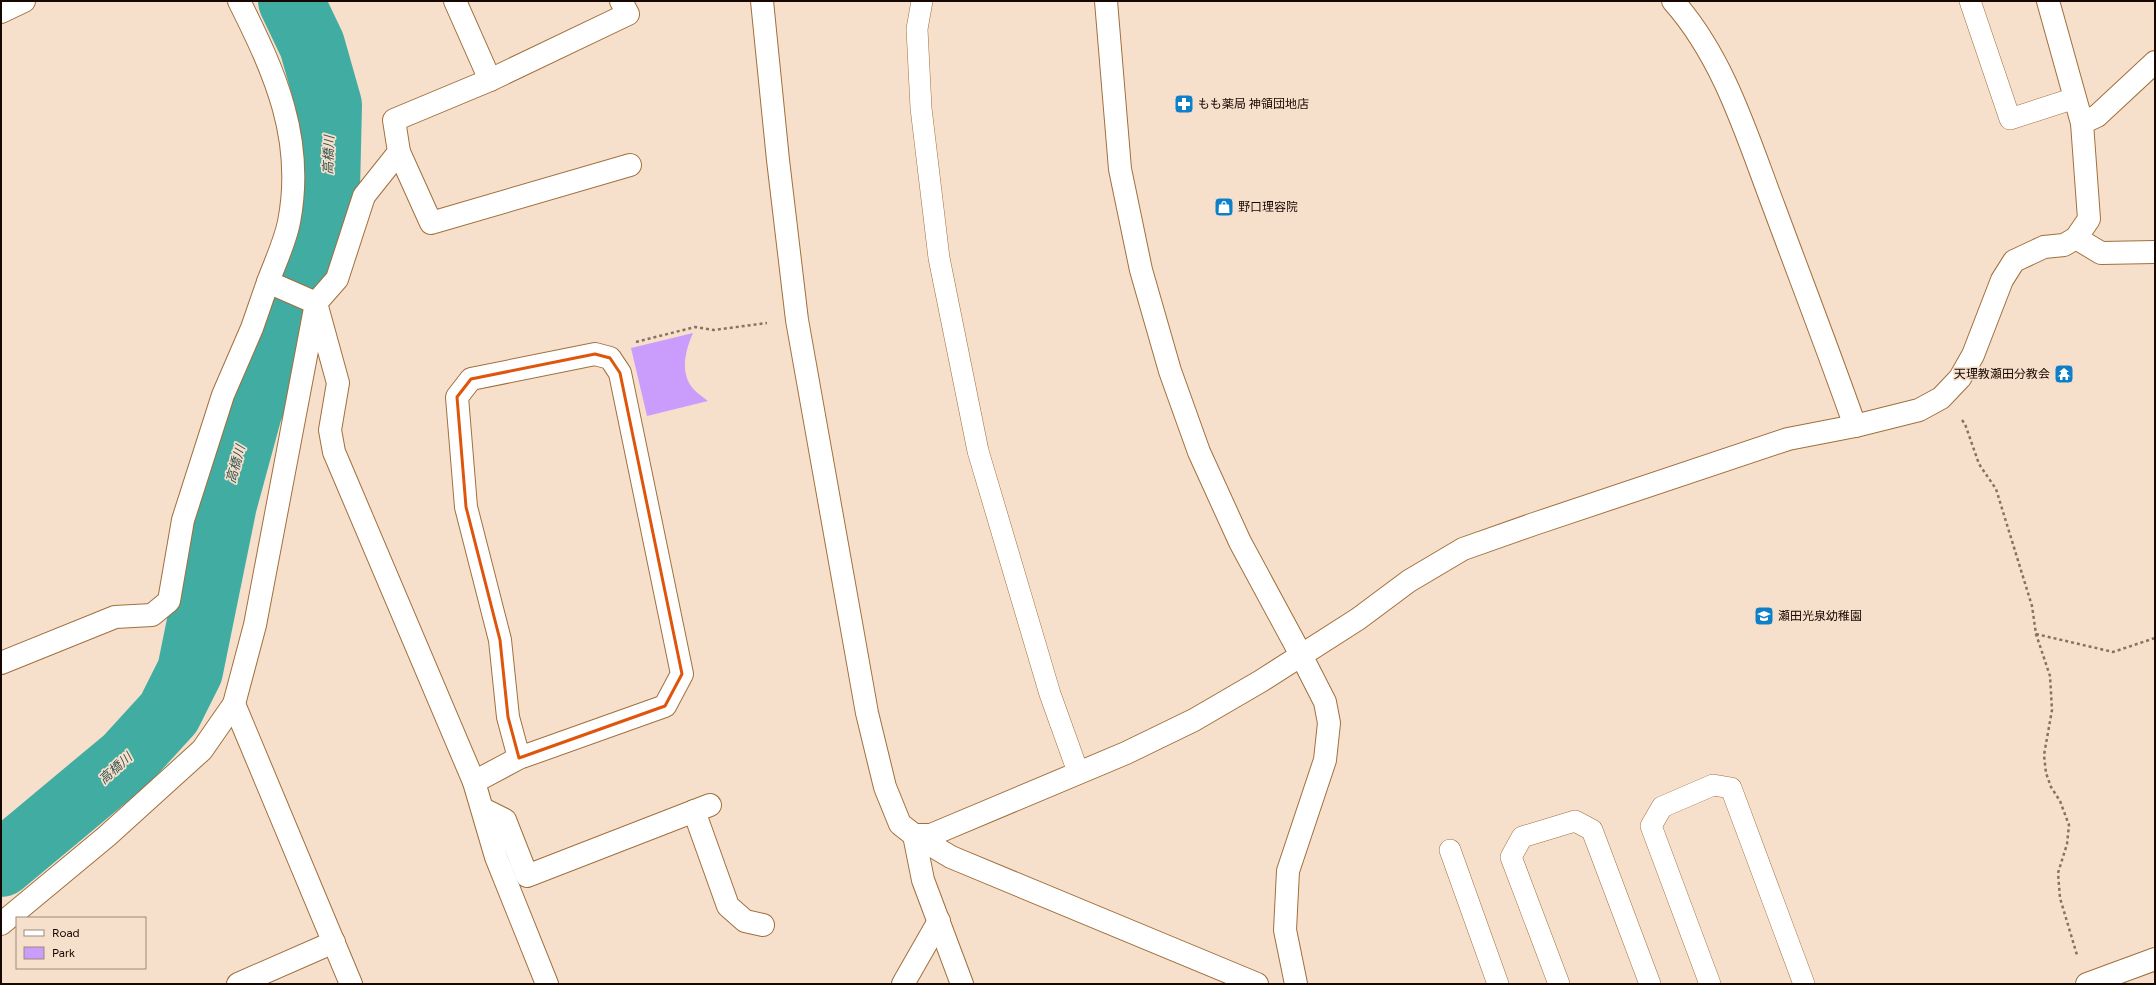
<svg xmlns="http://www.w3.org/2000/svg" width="2156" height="985" font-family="Figtree,'Noto Sans JP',sans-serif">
<rect width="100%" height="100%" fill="#f7e0cb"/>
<!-- green -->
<path fill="#ca9cfc" d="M693 333C686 349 680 370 691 386 695 392 703 397 708 401L647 416 631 348Z"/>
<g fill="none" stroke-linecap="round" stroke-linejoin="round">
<!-- river -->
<path stroke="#41ada2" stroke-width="66" d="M1 864 127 759 169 713 190 671 224 504 249 412 307 264 327 190 329 105 312 45 291 1"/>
<defs>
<g id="service">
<path d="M922 1 917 29 921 108 939 258 978 451 1050 694 1078 772"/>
<path d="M1970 1 2010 119 2075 98"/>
<path d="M1450 850 1498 984"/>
<path d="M1559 984 1511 857 1522 837 1575 821 1592 830 1650 984"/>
<path d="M1710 984 1651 826 1662 807 1713 785 1731 788 1804 984"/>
</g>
<g id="minor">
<path d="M455 1 490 80"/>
<path d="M1 12 24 1"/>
<path d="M2082 123 2097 116 2155 62"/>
<path d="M399 152 431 223 630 165"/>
<path d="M2076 238 2101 253 2155 252"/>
<path d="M1855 426 1919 410 1941 398 1960 378 1973 355 2002 280 2014 261 2044 247 2064 245 2076 238 2089 219 2082 123 2048 1"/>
<path d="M1 663 115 617 152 615 169 601 183 520 223 395 252 328 268 282"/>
<path d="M234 704 351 984"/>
<path d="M474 782 519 758 665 706 682 674 620 373 610 358 595 354 471 379 457 397 466 507 500 640 508 717 519 758"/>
<path d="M483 809 505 820 527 876 710 805"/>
<path d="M694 811 728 906 745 921 763 925"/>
<path d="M914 835 951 857 1257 984"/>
<path d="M914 835 923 880 962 984"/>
<path d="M1 924 107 836 202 750 234 704 255 625 316 303 268 282C275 263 285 242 289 222 305 139 275 73 239 1"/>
<path d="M238 984 334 942"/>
<path d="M547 984 496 857 474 782 334 452 330 430 338 383 316 303 337 279 364 196 399 152 394 120 490 80 628 14 621 1"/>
<path d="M903 984 939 921"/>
<path d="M1296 984 1285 930 1288 871 1325 760 1329 723 1325 702 1301 655"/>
<path d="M2087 984 2155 959"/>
</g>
<g id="tertiary">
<path d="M762 1 778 160 797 320 867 713 885 787 900 824 914 835H931L1126 753 1194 720 1261 681 1358 619 1409 581 1463 549 1534 524 1788 439 1855 426C1829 352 1801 280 1774 207 1747 136 1724 58 1673 1"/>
<path d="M1106 1 1120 169 1141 270 1170 371 1199 452 1240 542 1301 655"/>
</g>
</defs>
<!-- service casing -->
<use href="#service" stroke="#a16f3c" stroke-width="22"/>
<!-- minor casing -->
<use href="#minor" stroke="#a16f3c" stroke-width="24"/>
<!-- tertiary casing -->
<use href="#tertiary" stroke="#a16f3c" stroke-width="24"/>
<!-- path -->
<g stroke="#867264" stroke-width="2.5" stroke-dasharray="3 3" stroke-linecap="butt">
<path d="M636 342 695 327 714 330 767 323"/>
<path d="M1962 420 1965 424 1979 464 1996 489 2032 606 2036 634 2050 676 2052 710 2044 755 2046 773 2051 787 2060 801 2069 825 2067 844 2058 873 2060 898 2077 955"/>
<path d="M2036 634 2113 652 2155 638"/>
</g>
<!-- service -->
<use href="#service" stroke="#fff" stroke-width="21"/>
<!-- minor -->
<use href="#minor" stroke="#fff" stroke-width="22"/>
<!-- tertiary -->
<use href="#tertiary" stroke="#fff" stroke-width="22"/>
</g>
<!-- marked area -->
<path fill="none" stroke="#de550b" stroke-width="3" stroke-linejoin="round" d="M595 354 610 358 620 373 682 674 665 706 519 758 508 717 500 640 466 507 457 397 471 379Z"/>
<!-- icons -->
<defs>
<symbol id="pharmacy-square" viewBox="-11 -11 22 22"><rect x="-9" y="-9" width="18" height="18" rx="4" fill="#0d80c9" stroke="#f7e0cb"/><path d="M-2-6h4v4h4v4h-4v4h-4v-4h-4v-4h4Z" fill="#fff"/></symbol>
<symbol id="shop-square" viewBox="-11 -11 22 22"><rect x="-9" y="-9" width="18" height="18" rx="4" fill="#0d80c9" stroke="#f7e0cb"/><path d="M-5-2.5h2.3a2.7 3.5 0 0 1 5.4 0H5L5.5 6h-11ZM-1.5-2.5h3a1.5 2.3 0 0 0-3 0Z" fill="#fff"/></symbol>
<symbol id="temple-square" viewBox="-11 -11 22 22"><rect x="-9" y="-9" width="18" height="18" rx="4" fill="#0d80c9" stroke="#f7e0cb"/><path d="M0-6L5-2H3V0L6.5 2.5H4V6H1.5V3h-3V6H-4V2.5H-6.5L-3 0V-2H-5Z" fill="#fff"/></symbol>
<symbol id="school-square" viewBox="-11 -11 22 22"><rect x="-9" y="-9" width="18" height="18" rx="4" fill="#0d80c9" stroke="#f7e0cb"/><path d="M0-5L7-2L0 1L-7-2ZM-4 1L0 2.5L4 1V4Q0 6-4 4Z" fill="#fff"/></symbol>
</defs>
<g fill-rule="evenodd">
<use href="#pharmacy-square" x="1173" y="93" width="22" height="22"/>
<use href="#shop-square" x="1213" y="196" width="22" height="22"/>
<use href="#temple-square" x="2053" y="363" width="22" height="22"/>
<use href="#school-square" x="1753" y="605" width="22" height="22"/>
</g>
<g text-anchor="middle" stroke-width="3.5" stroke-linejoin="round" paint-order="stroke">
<!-- poi labels -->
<g font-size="12" fill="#180600" stroke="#f7e0cb" text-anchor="start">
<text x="1198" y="108">もも薬局 神領団地店</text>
<text x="1238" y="211">野口理容院</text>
<text x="2050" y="378" text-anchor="end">天理教瀬田分教会</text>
<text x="1778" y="620">瀬田光泉幼稚園</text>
</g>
<!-- water labels -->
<g font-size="13" font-style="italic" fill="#365753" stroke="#f7e0cb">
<text transform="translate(328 155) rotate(-88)" y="5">高橋川</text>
<text transform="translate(235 464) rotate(-74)" y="5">高橋川</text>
<text transform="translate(115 768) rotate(-42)" y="5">高橋川</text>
</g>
</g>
<!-- border -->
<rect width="2156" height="985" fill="none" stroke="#180600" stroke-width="4"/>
<!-- legend -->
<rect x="16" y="917" width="130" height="52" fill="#f7e0cb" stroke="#9e897a"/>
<rect x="24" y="930" width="20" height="6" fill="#ffffff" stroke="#9e897a"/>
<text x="52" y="937" font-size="12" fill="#180600">Road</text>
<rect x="24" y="947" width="20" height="12" fill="#ca9cfc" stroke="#9e897a"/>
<text x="52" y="957" font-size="12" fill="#180600">Park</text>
</svg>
